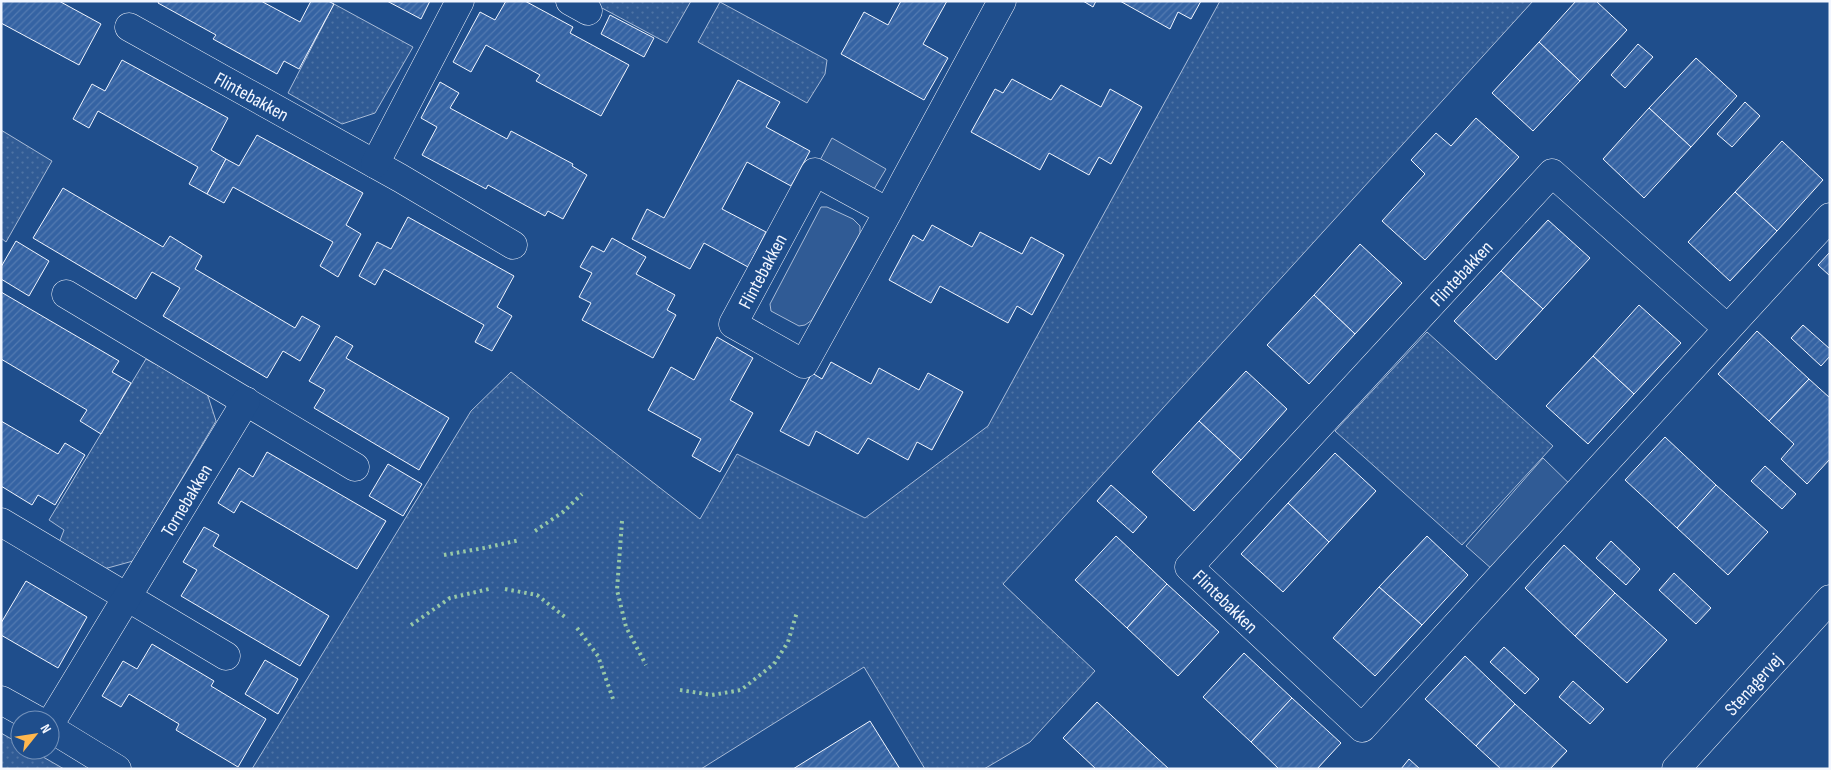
<svg xmlns="http://www.w3.org/2000/svg" width="1831" height="770" font-family="'Sofia Sans Condensed',sans-serif">
<defs>
<pattern id="park-dots" width="8" height="8" patternUnits="userSpaceOnUse" patternTransform="scale(1.25)"><rect width="8" height="8" fill="#305b95"/><path d="M2 2h.1M6 6h.1" fill="none" stroke="#4e73a5" stroke-width="1.8" stroke-linecap="round"/></pattern>
<pattern id="building-hatch" width="6" height="6" patternUnits="userSpaceOnUse" patternTransform="scale(1.25)"><rect width="6" height="6" fill="#3563a3"/><path d="M-1 1l2-2M0 6l6-6M5 7l2-2" fill="none" stroke="#537ab1"/></pattern>
</defs>
<rect width="100%" height="100%" fill="#1f4e8c"/>
<!-- built -->
<g fill="#305b95" stroke="#a8bbd7">
<path d="M832 138 886 169 864 206 812 175Z"/>
<path d="M821 207H827L853 219 860 226V233L812 320 805 325 799 326 771 311 770 304Z"/>
<path d="M1543 458 1581 495 1502 578 1466 546Z"/>
</g>
<!-- park -->
<g fill="url(#park-dots)" stroke="#a8bbd7">
<path d="M589 1H691L667 43Z"/>
<path d="M1220 1H1533L1003 584 1095 671 1030 742 984 769H925L864 667 701 769H252L471 411 511 372 700 519 737 454 865 518 988 426Z"/>
<path d="M720 2 827 60 825 74 807 103 698 42Z"/>
<path d="M334 4 413 47 375 113 342 124 288 93Z"/>
<path d="M1 130 52 161 6 242 1 238Z"/>
<path d="M1427 332 1553 446 1462 545 1335 431Z"/>
<path d="M146 359 206 390 216 421 133 561 104 569 59 543 64 530 49 520Z"/>
<path d="M1 733 20 744V750H31L64 769H1Z"/>
</g>
<!-- building -->
<g fill="url(#building-hatch)" stroke="#f2f6ff">
<path d="M1 1H59L101 24 79 65 1 23Z"/>
<path d="M159 1H261L300 22 311 1H328L334 4 299 69 284 61 277 74 213 39 216 35 158 3Z"/>
<path d="M387 1H430L421 19Z"/>
<path d="M506 1H525L573 27 570 33 629 65 601 116 536 81 540 75 486 45 471 72 453 62 480 12 495 20Z"/>
<path d="M901 1H947L923 44 948 58 924 100 841 54 864 12 888 25Z"/>
<path d="M1083 1H1096L1093 7Z"/>
<path d="M1120 1H1201L1191 19 1178 12 1170 29Z"/>
<path d="M1576 1H1596L1627 30 1580 81 1539 42Z"/>
<path d="M610 15 654 38 644 57 601 34Z"/>
<path d="M1539 42 1580 81 1533 131 1492 93Z"/>
<path d="M1638 44 1653 57 1625 88 1611 75Z"/>
<path d="M1696 58 1737 96 1691 147 1649 108Z"/>
<path d="M122 60 228 118 211 150 226 159 207 194 189 184 198 167 98 111 89 128 73 119 92 84 105 91Z"/>
<path d="M1012 79 1051 100 1061 85 1101 107 1110 89 1142 107 1111 164 1099 157 1089 175 1049 153 1040 170 971 132 995 89 1003 93Z"/>
<path d="M738 80 780 102 766 127 810 151 791 186 747 162 722 209 766 232 748 267 704 243 690 269 632 239 647 209 664 218Z"/>
<path d="M440 82 459 93 450 108 507 139 511 131 573 164 572 166 587 175 563 219 548 211 545 216 488 185 486 189 422 155 437 127 421 118Z"/>
<path d="M1745 102 1760 116 1732 147 1717 134Z"/>
<path d="M1649 108 1691 147 1644 198 1603 159Z"/>
<path d="M1476 118 1519 157 1425 260 1382 221 1425 174 1411 160 1436 133 1451 146Z"/>
<path d="M257 135 363 193 346 225 361 234 338 277 320 266 333 242 233 187 224 203 207 194 226 159 239 166Z"/>
<path d="M1782 141 1823 180 1777 231 1735 192Z"/>
<path d="M63 188 163 247 170 236 202 256 195 269 295 328 302 316 320 326 300 361 283 351 267 378 163 316 180 288 152 272 136 299 33 238Z"/>
<path d="M1735 192 1777 231 1730 281 1688 242Z"/>
<path d="M408 217 514 276 497 307 512 316 492 351 475 342 484 325 384 269 375 285 359 276 377 242 391 249Z"/>
<path d="M1548 220 1590 258 1543 309 1501 271Z"/>
<path d="M932 225 972 247 980 232 1022 254 1031 237 1064 255 1032 315 1017 306 1008 323 940 286 931 303 889 280 913 235 923 241Z"/>
<path d="M612 238 646 257 636 274 675 295 667 310 676 315 653 358 582 320 591 303 579 297 592 273 580 267 592 246 604 252Z"/>
<path d="M16 241 49 261 29 296 1 279V267Z"/>
<path d="M1360 244 1402 283 1355 334 1314 295Z"/>
<path d="M1830 252V276L1818 265Z"/>
<path d="M1501 271 1543 309 1496 360 1454 321Z"/>
<path d="M1 292 119 361 112 372 131 383 101 434 80 421 87 410 1 359Z"/>
<path d="M1314 295 1355 334 1309 384 1267 345Z"/>
<path d="M1639 305 1681 343 1634 394 1593 356Z"/>
<path d="M1803 325 1830 349V356L1821 366 1791 338Z"/>
<path d="M1757 331 1809 379 1769 421 1718 374Z"/>
<path d="M336 336 353 346 346 358 449 418 419 470 314 408 325 390 309 381Z"/>
<path d="M717 337 753 358 730 400 753 413 720 472 692 456 701 439 648 410 671 367 694 380Z"/>
<path d="M1593 356 1634 394 1588 444 1546 406Z"/>
<path d="M831 362 871 384 879 368 919 390 928 373 963 392 932 450 917 442 908 460 868 438 858 454 816 431 809 446 780 431 812 373 822 379Z"/>
<path d="M1246 371 1287 409 1241 460 1199 421Z"/>
<path d="M1809 379 1830 398V459L1807 484 1781 459 1794 444 1769 421Z"/>
<path d="M1 421 58 454 65 443 85 455 55 505 38 495 32 505 1 486Z"/>
<path d="M1199 421 1241 460 1194 511 1152 472Z"/>
<path d="M1665 437 1716 485 1677 528 1625 480Z"/>
<path d="M267 452 386 521 357 569 241 501 234 513 218 503 239 468 253 477Z"/>
<path d="M1335 453 1376 491 1329 542 1288 503Z"/>
<path d="M388 464 422 484 403 516 369 496Z"/>
<path d="M1765 466 1796 494 1782 509 1751 481Z"/>
<path d="M1111 485 1147 517 1133 533 1097 501Z"/>
<path d="M1716 485 1768 532 1728 575 1677 528Z"/>
<path d="M1288 503 1329 542 1283 592 1241 554Z"/>
<path d="M204 527 219 535 213 546 329 616 300 666 181 596 197 570 183 562Z"/>
<path d="M1116 536 1167 584 1127 628 1075 580Z"/>
<path d="M1427 536 1468 575 1422 625 1379 587Z"/>
<path d="M1611 541 1640 569 1626 585 1596 558Z"/>
<path d="M1564 545 1615 593 1575 636 1525 588Z"/>
<path d="M1674 573 1711 608 1696 624 1659 590Z"/>
<path d="M26 581 87 617 58 668 1 635V623Z"/>
<path d="M1167 584 1219 632 1178 676 1127 628Z"/>
<path d="M1379 587 1422 625 1375 676 1333 638Z"/>
<path d="M1615 593 1667 640 1627 683 1575 636Z"/>
<path d="M152 644 214 681 211 686 266 719 238 767 176 730 179 724 129 694 121 707 102 696 123 661 137 669Z"/>
<path d="M1504 647 1539 679 1525 694 1490 662Z"/>
<path d="M1244 653 1292 698 1251 742 1203 697Z"/>
<path d="M1465 656 1515 704 1476 746 1425 699Z"/>
<path d="M265 660 298 679 278 714 245 694Z"/>
<path d="M1573 681 1604 709 1590 724 1559 697Z"/>
<path d="M1292 698 1341 743 1317 769H1279L1251 742Z"/>
<path d="M1097 702 1143 745 1169 769H1096L1063 738Z"/>
<path d="M1515 704 1567 751 1550 769H1501L1476 746Z"/>
<path d="M870 721 900 769H793Z"/>
<path d="M1409 759 1420 769H1401Z"/>
</g>
<g fill="none" stroke-linecap="round" stroke-linejoin="round">
<defs>
<g id="minor">
<path d="M570 1 588 11"/>
<path d="M129 27 400 178 513 245"/>
<path d="M375 164 460 1"/>
<path d="M888 212 815 172 733 324 804 364 888 212 905 180 1002 1"/>
<path d="M66 294 355 467"/>
<path d="M1727 328 1552 173 1189 567 1362 728 1830 217"/>
<path d="M1 522 226 656"/>
<path d="M1 700 37 720"/>
<path d="M50 724 246 401"/>
<path d="M50 728 117 769"/>
<path d="M1676 769 1830 599"/>
</g>
</defs>
<!-- minor casing -->
<use href="#minor" stroke="#f2f6ff" stroke-width="29"/>
<!-- minor -->
<use href="#minor" stroke="#1f4e8c" stroke-width="28"/>
<!-- hedge -->
<g stroke="#97c8a6" stroke-width="4" stroke-dasharray="2.5 4" stroke-linecap="butt">
<path d="M622 521 617 590 626 627 646 665"/>
<path d="M535 531 563 512 582 494"/>
<path d="M444 555 484 548 520 540"/>
<path d="M505 589 537 595 565 617"/>
<path d="M411 625 450 598 489 589"/>
<path d="M577 628 598 656 613 699"/>
<path d="M680 690 712 695 741 690 774 664 788 642 797 612"/>
</g>
</g>
<g text-anchor="middle" stroke-width="4" stroke-linejoin="round" paint-order="stroke">
<!-- street labels -->
<g font-size="19" fill="#f2f6ff" stroke="#1f4e8c">
<text transform="translate(252 96) rotate(29)" y="7">Flintebakken</text>
<text transform="translate(762 271) rotate(-62)" y="7">Flintebakken</text>
<text transform="translate(1461 273) rotate(-47)" y="7">Flintebakken</text>
<text transform="translate(186 500) rotate(-59)" y="7">Tornebakken</text>
<text transform="translate(1226 601) rotate(44)" y="7">Flintebakken</text>
<text transform="translate(1753 684) rotate(-48)" y="7">Stenagervej</text>
</g>
</g>
<!-- border -->
<rect width="1831" height="770" fill="none" stroke="#f2f6ff" stroke-width="5"/>
<!-- north arrow -->
<g transform="translate(35 735) rotate(60)"><circle r="24" fill="#1f4e8c" stroke="#7391ba"/>
<path d="M0-4L9 19L0 12L-9 19Z" fill="#ffb74d"/>
<text y="-8" font-size="14" font-weight="bold" text-anchor="middle" fill="#f2f6ff">N</text>
</g>
</svg>
